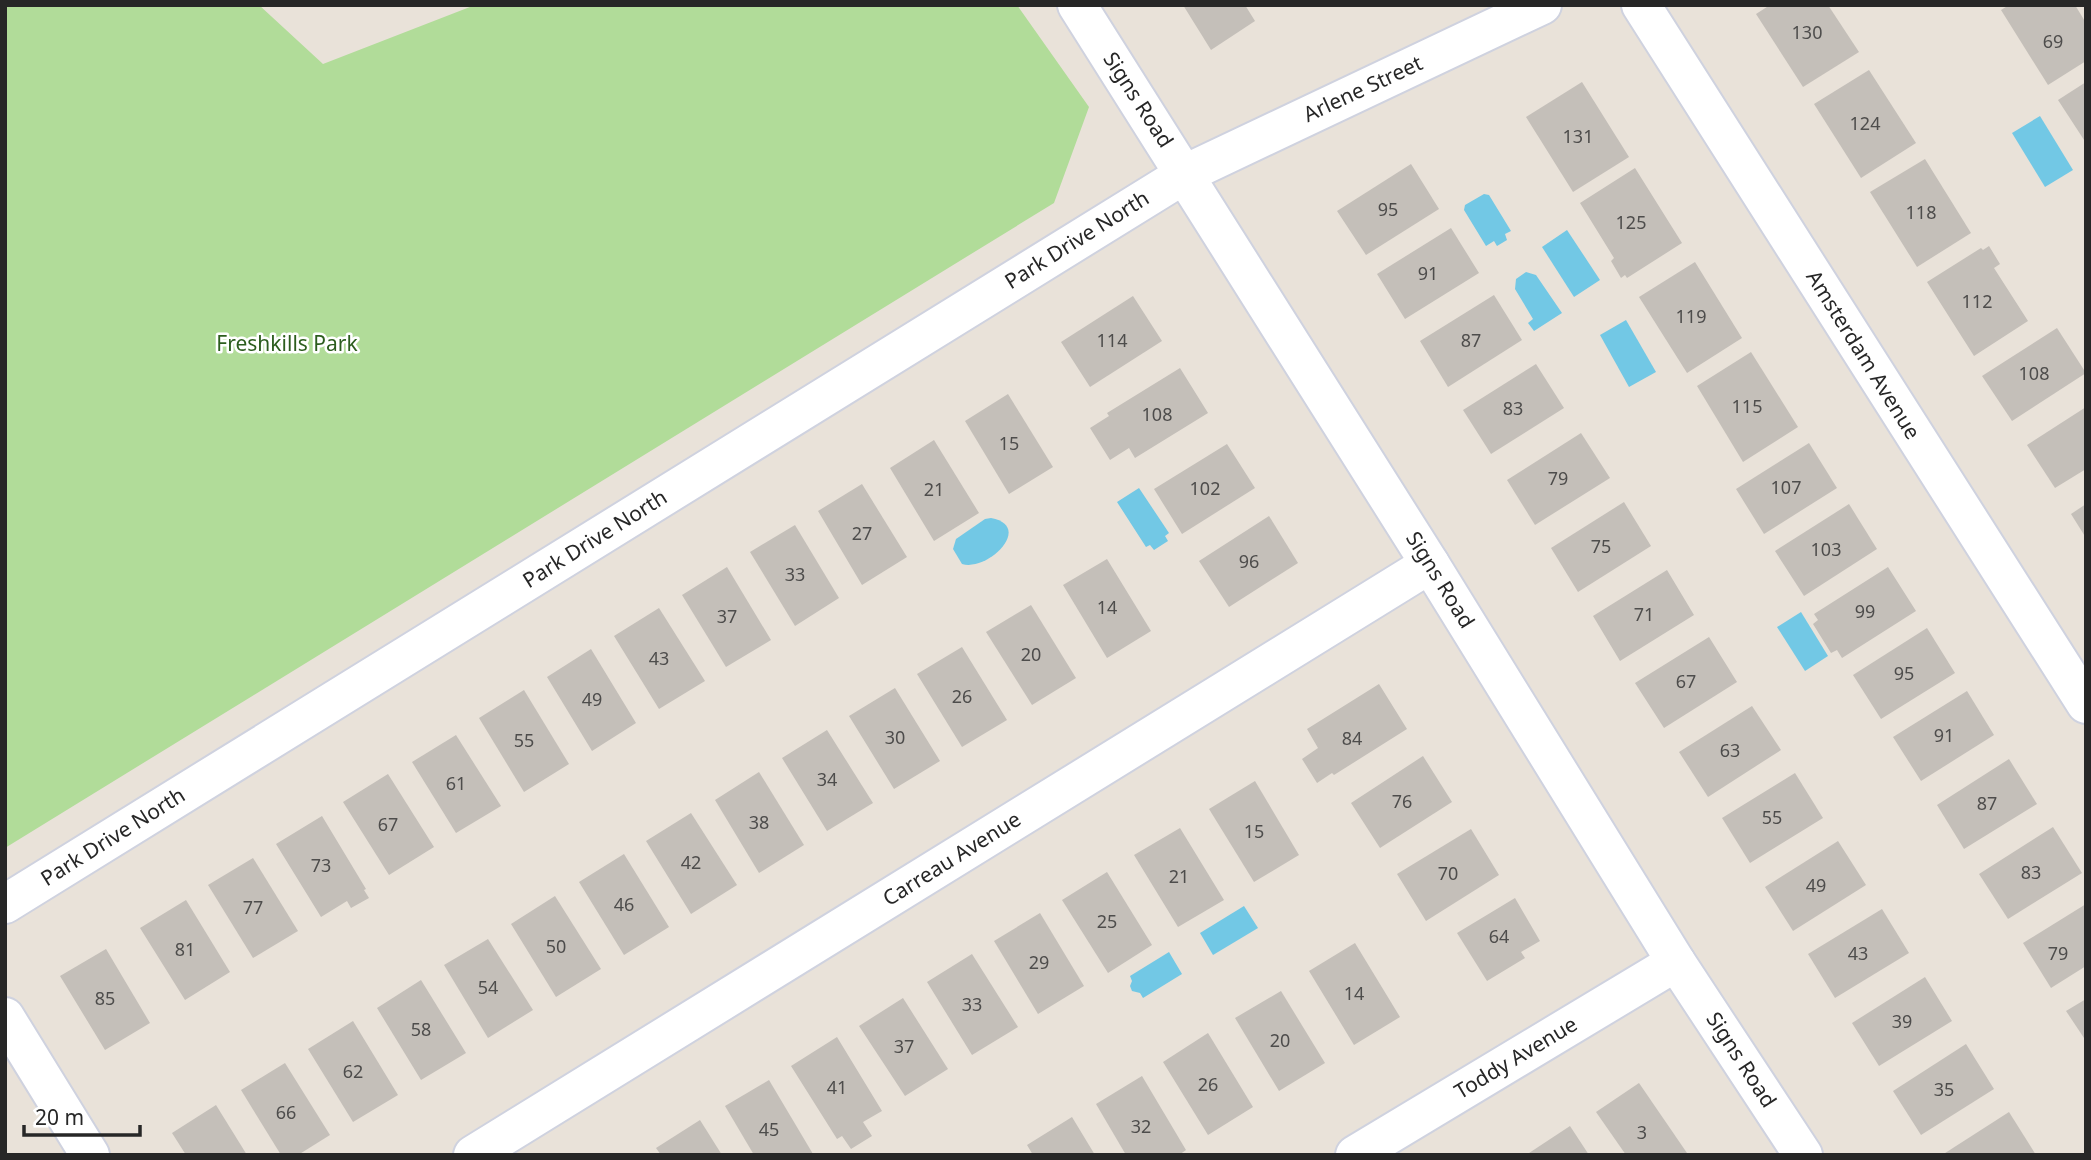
<svg xmlns="http://www.w3.org/2000/svg" width="2091" height="1160" font-family="'Noto Sans',sans-serif">
<rect width="100%" height="100%" fill="#e9e2d9"/>
<!-- green -->
<path fill="#b1dc99" d="M5 5H259L323 64 475 5H1017L1089 107 1054 203 5 848Z"/>
<!-- water -->
<g fill="#72c8e5">
<path d="M2040 116 2073 170 2045 187 2012 133Z"/>
<path d="M1484 194 1489 195 1511 231 1505 234 1507 240 1497 246 1494 241 1486 246 1464 210 1465 205Z"/>
<path d="M1567 230 1600 280 1574 297 1542 247Z"/>
<path d="M1526 272 1536 275 1562 313 1534 331 1528 323 1533 319 1515 289 1516 279Z"/>
<path d="M1626 320 1656 372 1629 387 1600 335Z"/>
<path d="M1139 488 1169 533 1165 536 1168 541 1154 550 1150 545 1146 547 1117 502Z"/>
<path d="M991 518C1034 526 988 572 962 564L953 549 956 539 985 519Z"/>
<path d="M1801 612 1828 656 1805 671 1777 627Z"/>
<path d="M1244 906 1258 928 1213 955 1200 933Z"/>
<path d="M1169 952 1182 974 1143 998 1140 993 1132 991 1130 986 1132 981 1130 976Z"/>
</g>
<!-- building -->
<g fill="#c4bfb9">
<path d="M1183 5H1245L1255 21 1211 50Z"/>
<path d="M1770 5H1828L1859 52 1803 87 1756 14Z"/>
<path d="M2009 5H2075L2086 23V61L2048 85 2001 10Z"/>
<path d="M1869 70 1916 143 1861 178 1814 104Z"/>
<path d="M1582 82 1629 157 1573 192 1526 117Z"/>
<path d="M2086 82V143L2058 100Z"/>
<path d="M1925 159 1971 233 1917 267 1870 192Z"/>
<path d="M1411 164 1439 209 1366 255 1337 211Z"/>
<path d="M1635 168 1682 243 1627 278 1625 275 1621 278 1611 261 1614 258 1580 203Z"/>
<path d="M1451 228 1479 273 1405 319 1377 274Z"/>
<path d="M1989 246 2000 264 1994 268 2028 321 1974 356 1927 282 1981 248 1983 250Z"/>
<path d="M1695 262 1742 338 1687 373 1639 297Z"/>
<path d="M1494 295 1522 340 1448 387 1420 341Z"/>
<path d="M1133 296 1162 341 1090 387 1061 342Z"/>
<path d="M2057 328 2086 373 2012 421 1982 376Z"/>
<path d="M1751 352 1798 427 1743 462 1697 386Z"/>
<path d="M1536 364 1564 408 1491 454 1463 410Z"/>
<path d="M1180 368 1208 413 1135 458 1129 448 1110 460 1090 428 1109 416 1107 413Z"/>
<path d="M1008 394 1053 467 1009 494 965 421Z"/>
<path d="M2086 407V469L2055 488 2027 445Z"/>
<path d="M1581 433 1610 478 1535 525 1507 480Z"/>
<path d="M934 440 979 513 934 541 890 468Z"/>
<path d="M1809 443 1837 488 1764 534 1736 489Z"/>
<path d="M1227 444 1255 488 1182 534 1154 489Z"/>
<path d="M862 484 907 557 862 585 818 511Z"/>
<path d="M1624 502 1651 546 1578 592 1551 548Z"/>
<path d="M1849 504 1877 549 1804 596 1775 551Z"/>
<path d="M2086 504V538L2071 514Z"/>
<path d="M1269 516 1298 563 1229 607 1199 561Z"/>
<path d="M795 525 839 598 795 626 750 552Z"/>
<path d="M1107 559 1151 631 1107 658 1063 585Z"/>
<path d="M727 567 771 640 726 667 682 595Z"/>
<path d="M1888 567 1916 611 1842 658 1837 650 1831 653 1813 624 1818 620 1814 614Z"/>
<path d="M1667 570 1694 615 1620 661 1593 616Z"/>
<path d="M1031 605 1076 678 1032 705 986 632Z"/>
<path d="M659 608 705 681 659 709 614 636Z"/>
<path d="M1927 628 1955 673 1881 719 1853 675Z"/>
<path d="M1709 637 1737 682 1664 728 1635 683Z"/>
<path d="M962 647 1007 720 962 747 917 674Z"/>
<path d="M591 649 636 723 592 751 547 677Z"/>
<path d="M1379 684 1407 729 1334 775 1332 773 1317 783 1302 759 1318 748 1307 729Z"/>
<path d="M895 688 940 761 894 789 849 716Z"/>
<path d="M524 690 569 764 524 792 479 718Z"/>
<path d="M1967 691 1994 735 1921 781 1893 737Z"/>
<path d="M1752 706 1781 750 1708 797 1679 752Z"/>
<path d="M827 730 873 803 827 831 782 758Z"/>
<path d="M456 735 501 806 456 833 412 762Z"/>
<path d="M1423 756 1452 802 1380 848 1351 803Z"/>
<path d="M2009 759 2037 804 1964 849 1937 805Z"/>
<path d="M759 772 804 845 759 873 715 800Z"/>
<path d="M1795 773 1823 818 1750 863 1722 818Z"/>
<path d="M388 774 434 847 389 875 343 802Z"/>
<path d="M1255 781 1299 855 1254 882 1209 809Z"/>
<path d="M691 813 737 885 691 914 646 841Z"/>
<path d="M322 816 366 889 364 890 369 898 351 908 347 901 321 917 276 844Z"/>
<path d="M2053 827 2082 873 2008 919 1979 874Z"/>
<path d="M1180 828 1224 900 1178 927 1134 855Z"/>
<path d="M1471 829 1499 875 1426 921 1397 874Z"/>
<path d="M1838 841 1866 885 1793 931 1765 887Z"/>
<path d="M624 854 669 927 624 955 579 882Z"/>
<path d="M253 858 298 931 253 958 208 885Z"/>
<path d="M1107 872 1152 945 1108 973 1062 900Z"/>
<path d="M555 896 601 969 556 997 511 924Z"/>
<path d="M1515 898 1540 941 1521 952 1525 958 1487 981 1457 933Z"/>
<path d="M186 900 230 972 185 1000 140 928Z"/>
<path d="M2086 904V966L2051 988 2023 943Z"/>
<path d="M1882 909 1909 953 1835 998 1808 954Z"/>
<path d="M1040 913 1084 986 1038 1014 994 941Z"/>
<path d="M488 939 533 1010 488 1038 444 965Z"/>
<path d="M1355 943 1400 1017 1354 1045 1309 971Z"/>
<path d="M106 949 150 1023 105 1050 60 976Z"/>
<path d="M972 954 1018 1027 972 1055 927 982Z"/>
<path d="M1925 977 1952 1021 1879 1066 1852 1023Z"/>
<path d="M421 980 466 1053 421 1080 377 1008Z"/>
<path d="M1281 991 1325 1063 1279 1091 1235 1018Z"/>
<path d="M903 998 948 1069 905 1096 859 1026Z"/>
<path d="M2086 999V1041L2066 1011Z"/>
<path d="M353 1021 398 1095 353 1122 308 1049Z"/>
<path d="M1208 1033 1253 1107 1208 1135 1163 1062Z"/>
<path d="M837 1037 882 1111 863 1122 872 1136 851 1149 842 1136 837 1139 791 1066Z"/>
<path d="M1966 1044 1994 1089 1921 1135 1893 1091Z"/>
<path d="M285 1063 330 1135 298 1155H281L241 1090Z"/>
<path d="M1142 1076 1186 1150 1179 1155H1126L1096 1104Z"/>
<path d="M769 1080 813 1154 811 1155H754L725 1106Z"/>
<path d="M1639 1083 1687 1153 1685 1155H1626L1596 1112Z"/>
<path d="M216 1105 247 1155H186L172 1133Z"/>
<path d="M2009 1112 2036 1155H1942Z"/>
<path d="M1072 1117 1095 1155H1033L1027 1145Z"/>
<path d="M700 1120 722 1155H661L656 1148Z"/>
<path d="M1570 1126 1589 1155H1526Z"/>
</g>
<g fill="none" stroke-linecap="round" stroke-linejoin="round">
<defs>
<g id="minor">
<path d="M1077 5 1430 564 1676 962 1803 1155"/>
<path d="M1641 5 2086 704"/>
<path d="M5 904 1185 174 1542 5"/>
<path d="M5 1017 90 1155"/>
<path d="M473 1155 1430 564"/>
<path d="M1355 1155 1676 962"/>
</g>
</defs>
<!-- minor casing -->
<use href="#minor" stroke="#cfd2df" stroke-width="42"/>
<!-- minor -->
<use href="#minor" stroke="#fff" stroke-width="38"/>
</g>
<g text-anchor="middle" stroke-width="5" stroke-linejoin="round" paint-order="stroke">
<!-- number labels -->
<g font-size="18" fill="#4e4d4c">
<text x="1807" y="39">130</text>
<text x="2053" y="48">69</text>
<text x="1865" y="130">124</text>
<text x="1578" y="143">131</text>
<text x="1388" y="216">95</text>
<text x="1921" y="219">118</text>
<text x="1631" y="229">125</text>
<text x="1428" y="280">91</text>
<text x="1977" y="308">112</text>
<text x="1691" y="323">119</text>
<text x="1112" y="347">114</text>
<text x="1471" y="347">87</text>
<text x="2034" y="380">108</text>
<text x="1747" y="413">115</text>
<text x="1513" y="415">83</text>
<text x="1157" y="421">108</text>
<text x="1009" y="450">15</text>
<text x="1558" y="485">79</text>
<text x="1786" y="494">107</text>
<text x="1205" y="495">102</text>
<text x="934" y="496">21</text>
<text x="862" y="540">27</text>
<text x="1601" y="553">75</text>
<text x="1826" y="556">103</text>
<text x="1249" y="568">96</text>
<text x="795" y="581">33</text>
<text x="1107" y="614">14</text>
<text x="1865" y="618">99</text>
<text x="1644" y="621">71</text>
<text x="727" y="623">37</text>
<text x="1031" y="661">20</text>
<text x="659" y="665">43</text>
<text x="1904" y="680">95</text>
<text x="1686" y="688">67</text>
<text x="962" y="703">26</text>
<text x="592" y="706">49</text>
<text x="1944" y="742">91</text>
<text x="895" y="744">30</text>
<text x="1352" y="745">84</text>
<text x="524" y="747">55</text>
<text x="1730" y="757">63</text>
<text x="827" y="786">34</text>
<text x="456" y="790">61</text>
<text x="1402" y="808">76</text>
<text x="1987" y="810">87</text>
<text x="1772" y="824">55</text>
<text x="759" y="829">38</text>
<text x="388" y="831">67</text>
<text x="1254" y="838">15</text>
<text x="691" y="869">42</text>
<text x="321" y="872">73</text>
<text x="2031" y="879">83</text>
<text x="1448" y="880">70</text>
<text x="1179" y="883">21</text>
<text x="1816" y="892">49</text>
<text x="624" y="911">46</text>
<text x="253" y="914">77</text>
<text x="1107" y="928">25</text>
<text x="1499" y="943">64</text>
<text x="556" y="953">50</text>
<text x="185" y="956">81</text>
<text x="1858" y="960">43</text>
<text x="2058" y="960">79</text>
<text x="1039" y="969">29</text>
<text x="488" y="994">54</text>
<text x="1354" y="1000">14</text>
<text x="105" y="1005">85</text>
<text x="972" y="1011">33</text>
<text x="1902" y="1028">39</text>
<text x="421" y="1036">58</text>
<text x="1280" y="1047">20</text>
<text x="904" y="1053">37</text>
<text x="353" y="1078">62</text>
<text x="1208" y="1091">26</text>
<text x="837" y="1094">41</text>
<text x="1944" y="1096">35</text>
<text x="286" y="1119">66</text>
<text x="1141" y="1133">32</text>
<text x="769" y="1136">45</text>
<text x="1642" y="1139">3</text>
</g>
<!-- street labels -->
<g font-size="21" fill="#272727" stroke="#fff">
<text transform="translate(1363 89) rotate(-25)" y="7">Arlene Street</text>
<text transform="translate(1138 100) rotate(57)" y="7">Signs Road</text>
<text transform="translate(1077 240) rotate(-32)" y="7">Park Drive North</text>
<text transform="translate(1863 355) rotate(58)" y="7">Amsterdam Avenue</text>
<text transform="translate(595 539) rotate(-32)" y="7">Park Drive North</text>
<text transform="translate(1440 580) rotate(58)" y="7">Signs Road</text>
<text transform="translate(113 837) rotate(-32)" y="7">Park Drive North</text>
<text transform="translate(952 859) rotate(-32)" y="7">Carreau Avenue</text>
<text transform="translate(1516 1058) rotate(-31)" y="7">Toddy Avenue</text>
<text transform="translate(1741 1060) rotate(57)" y="7">Signs Road</text>
</g>
<!-- park labels -->
<g font-size="21" fill="#2c5d1e" stroke="#fff">
<text x="287" y="351">Freshkills Park</text>
</g>
</g>
<!-- border -->
<rect width="2091" height="1160" fill="none" stroke="#272727" stroke-width="14"/>
<!-- scale -->
<path d="M24 1125v10h116v-10" fill="none" stroke="#272727" stroke-width="3.5"/>
<text x="35" y="1125" font-size="21" fill="#272727" stroke="#ffffff" stroke-width="5" paint-order="stroke">20 m</text>
</svg>
